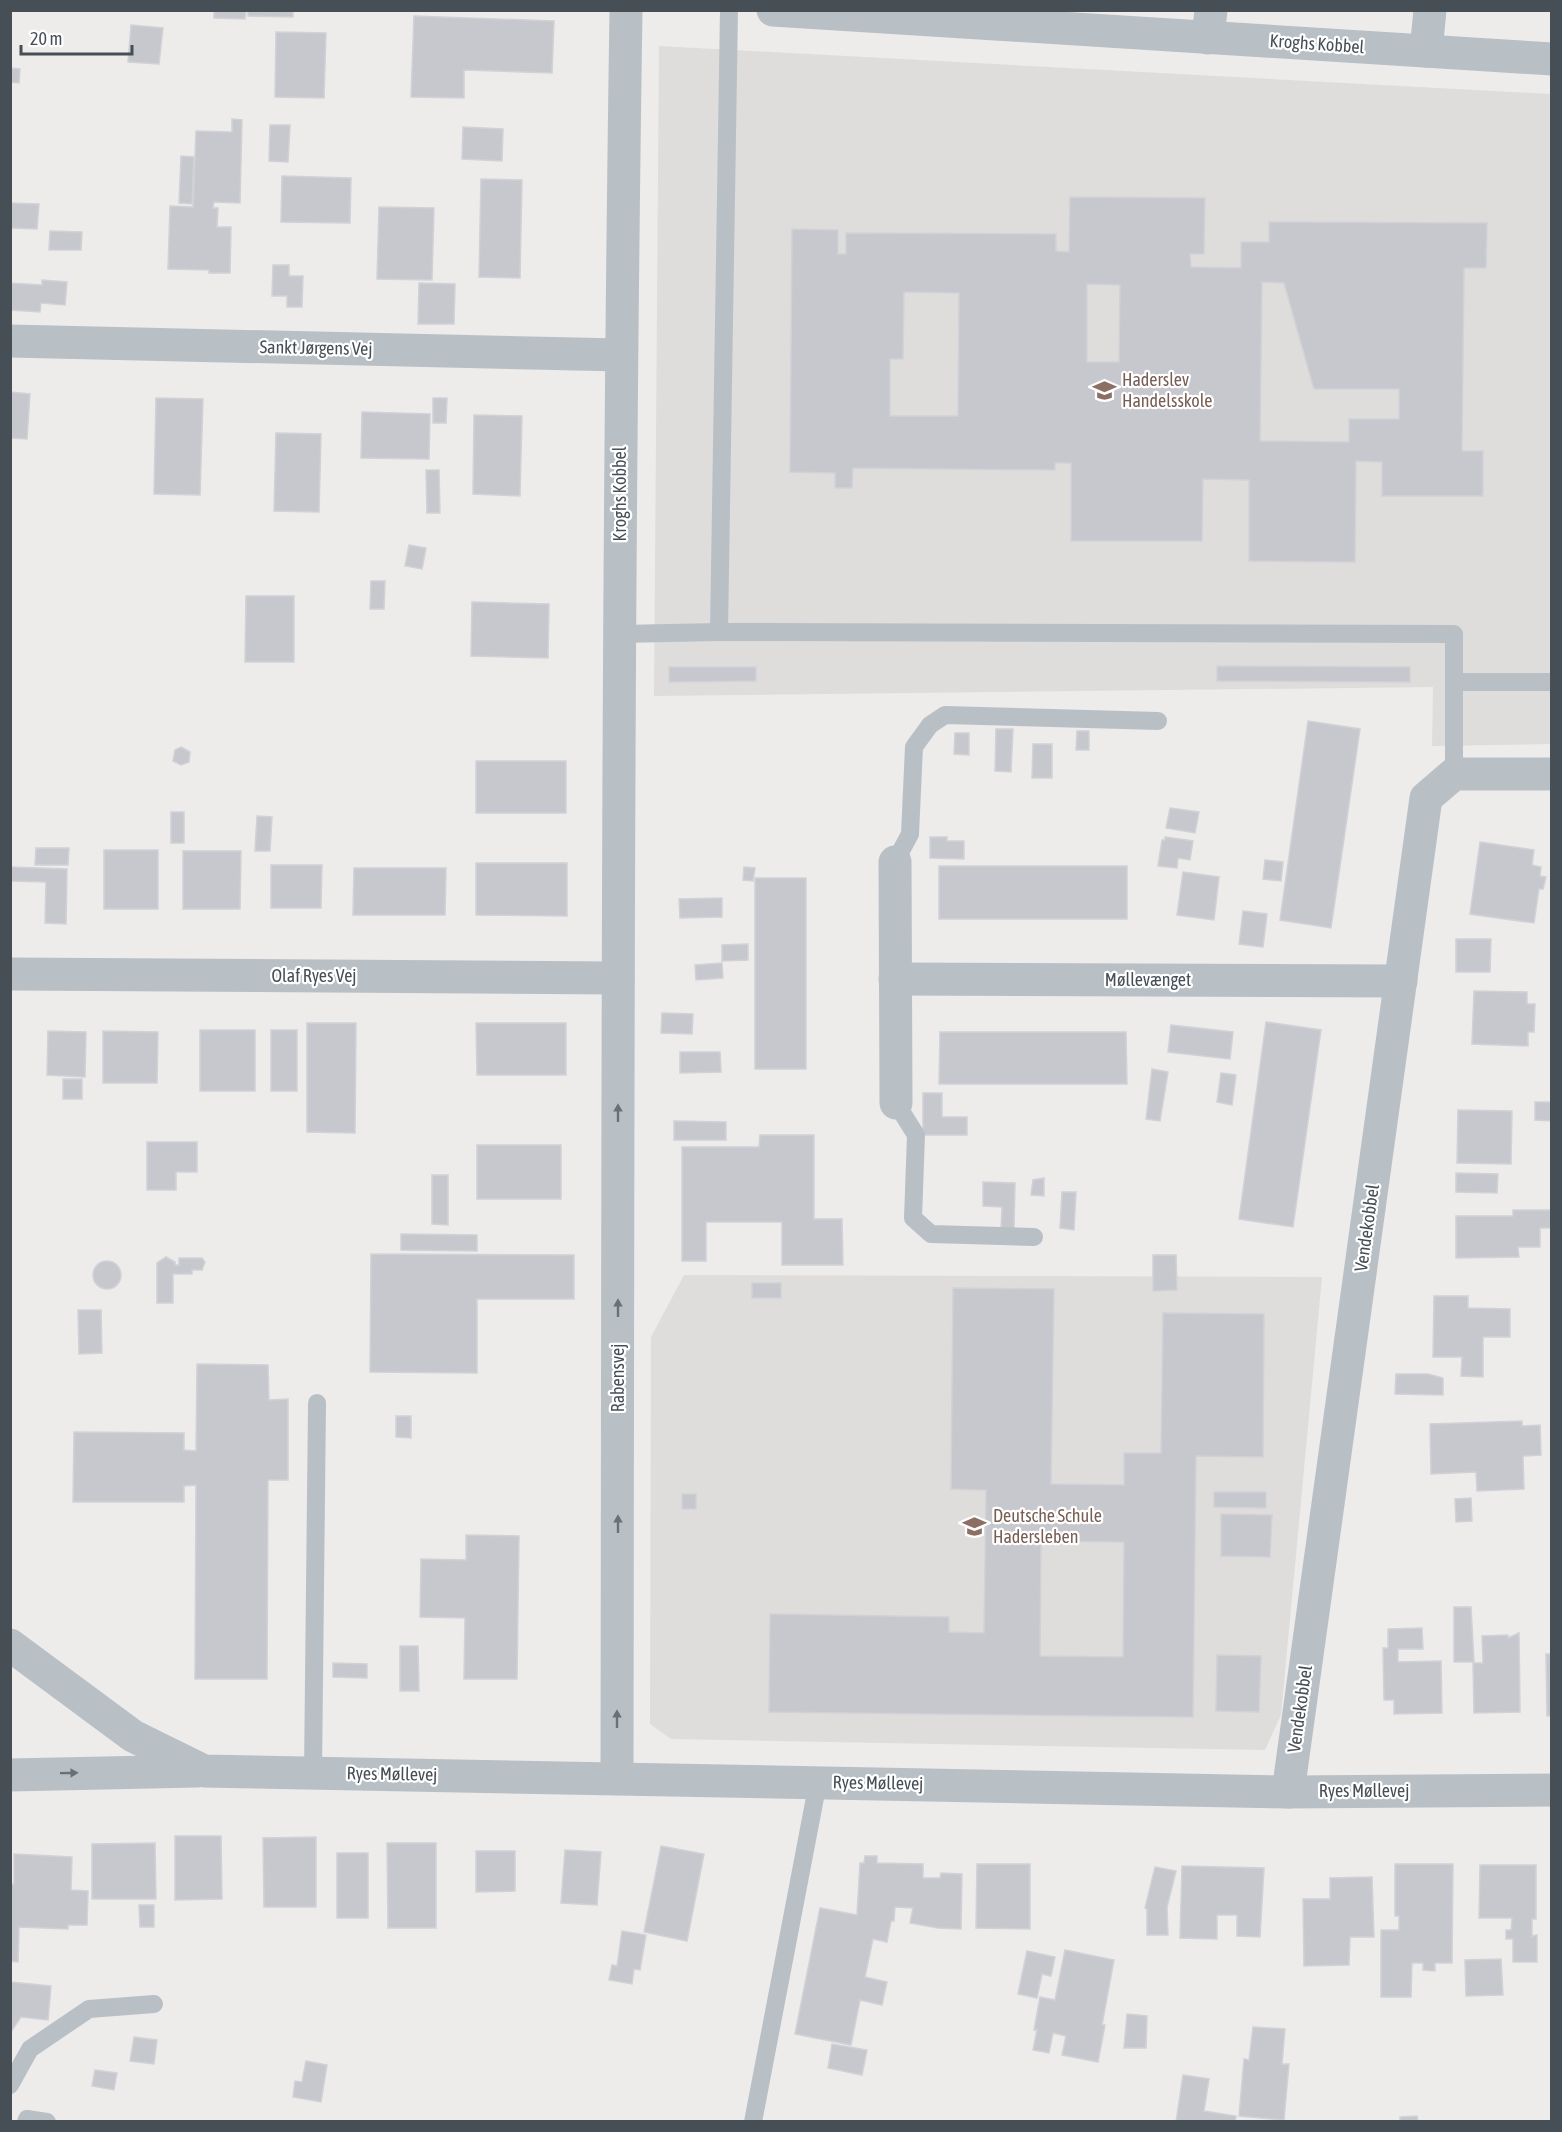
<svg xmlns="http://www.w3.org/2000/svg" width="1562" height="2132" font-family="'Asap Condensed',sans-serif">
<rect width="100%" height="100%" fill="#eeebeb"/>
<!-- education -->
<g fill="#dfdcdc">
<path d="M659 46 1551 94V744L1432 746 1433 687 654 696Z"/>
<path d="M684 1275 1322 1277 1281 1715 1265 1750 671 1739 650 1724 651 1337Z"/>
</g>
<!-- building -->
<g fill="#c6c8ce" stroke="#d0d2d6" stroke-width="1.5" fill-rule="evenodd">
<path d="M214 10H246L245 19 214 18Z"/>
<path d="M248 10H293V17L248 16Z"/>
<path d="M414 16 554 21 552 73 464 70V98L411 97Z"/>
<path d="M131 25 163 28 159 64 128 62Z"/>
<path d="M276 32 326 33 324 98 275 97Z"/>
<path d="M10 68 20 69 19 83 10 82Z"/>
<path d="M232 119 242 120 240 203 214 202 213 208H218L217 227H231L230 273H209V270L168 269 170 206 193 207 196 131 232 132Z"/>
<path d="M270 125H290L288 162 269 161Z"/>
<path d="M463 127 503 129 502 161 462 159Z"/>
<path d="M181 156 194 157 192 204 179 203Z"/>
<path d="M282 176 351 178 350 223 281 222Z"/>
<path d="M481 179 522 180 520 278 479 277Z"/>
<path d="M1070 197 1205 198 1204 254H1190L1191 267 1241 268V242H1269V222L1487 223 1486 268H1464L1462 451H1483V496H1382V462L1356 461 1355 562 1249 561V480L1203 479 1202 541H1071V463H1055V470L853 468 852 488H835V473L790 472 792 229 838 230V254H846V233L1056 234V251L1069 252ZM1262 282 1284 283 1314 389H1399V419H1349V442L1260 441ZM1087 284 1120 285 1119 362H1087ZM904 292 959 293 958 416H890V359H903Z"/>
<path d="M10 203 39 204 37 229 10 228Z"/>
<path d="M379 207 434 208 432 280 377 279Z"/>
<path d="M50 231 82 232 81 250H49Z"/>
<path d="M273 265H289V276H303L302 307H287V296H272Z"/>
<path d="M42 280 67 282 65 305 41 303 40 312 10 310V283L42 285Z"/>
<path d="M419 283 455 284 454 324H418Z"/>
<path d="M10 392 30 394 27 439 10 438Z"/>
<path d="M156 398 203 399 200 495 154 494Z"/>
<path d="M433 398H447L446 423H433Z"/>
<path d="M362 412 430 414 429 459 361 458Z"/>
<path d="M474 415 522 416 520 496 473 494Z"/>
<path d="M276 433 321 434 319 512 274 511Z"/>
<path d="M426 470H439L440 513H427Z"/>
<path d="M409 545 426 548 422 569 405 566Z"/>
<path d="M371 581H385L384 609H370Z"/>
<path d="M246 596H294V662H245Z"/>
<path d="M472 602 549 604 548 658 471 656Z"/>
<path d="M1217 666 1410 667V682L1217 681Z"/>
<path d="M669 667H756V681L669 682Z"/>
<path d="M1308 721 1360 729 1331 928 1280 920Z"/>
<path d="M996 729H1013L1011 772 995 771Z"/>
<path d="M1077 731H1089V750H1076Z"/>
<path d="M955 733H969V755L954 754Z"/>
<path d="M1033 744H1052V778H1032Z"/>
<path d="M181 747 190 752 189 762 181 765 173 761 175 750Z"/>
<rect x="476" y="761" width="90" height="52"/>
<path d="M1170 808 1199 812 1195 833 1166 828Z"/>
<rect x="171" y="812" width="13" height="31"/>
<path d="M257 816 272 817 270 851H255Z"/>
<path d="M930 837H947V841H964V859L930 858Z"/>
<path d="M1165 837 1193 841 1190 860 1178 858 1177 868 1158 866 1162 840H1165Z"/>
<path d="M1480 842 1534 850 1532 865 1541 867 1540 876 1546 877 1543 889H1539L1534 923 1470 914Z"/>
<path d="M36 848H69L68 865H35Z"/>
<rect x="104" y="850" width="54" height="59"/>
<path d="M183 851H241L240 909H183Z"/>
<path d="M1265 860 1283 862 1281 881 1263 879Z"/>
<path d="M476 863H567V916L476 915Z"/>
<path d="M271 865H322L321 908H271Z"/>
<rect x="939" y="866" width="188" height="53"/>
<path d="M10 867 67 869 66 924 45 923 46 882 10 881Z"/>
<path d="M744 867 755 868 753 881 743 880Z"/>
<path d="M354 868H446L445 915H353Z"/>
<path d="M1183 872 1219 877 1214 920 1177 915Z"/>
<rect x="755" y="878" width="51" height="191"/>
<path d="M722 898V917L680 918 679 899Z"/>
<path d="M1243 911 1267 914 1263 947 1239 944Z"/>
<path d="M1456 939H1491L1490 972H1456Z"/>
<path d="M748 944V960L722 961V945Z"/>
<path d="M722 963 723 978 696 980 695 965Z"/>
<path d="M1474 991 1527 992V1004H1535L1534 1032H1528V1046L1472 1044Z"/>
<path d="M662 1013 693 1014 692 1034 661 1033Z"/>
<path d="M1266 1022 1321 1030 1293 1227 1239 1219Z"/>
<path d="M307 1023H356L355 1133 307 1132Z"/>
<path d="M476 1023H566V1075H477Z"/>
<path d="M1171 1025 1233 1032 1230 1059 1168 1052Z"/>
<rect x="200" y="1030" width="55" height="61"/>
<rect x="271" y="1030" width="26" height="61"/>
<path d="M48 1031 86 1032 85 1077 47 1075Z"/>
<path d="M103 1031 158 1032 157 1083H103Z"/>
<path d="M940 1032H1126L1127 1084H939Z"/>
<path d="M680 1052H720L721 1072 680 1073Z"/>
<path d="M1152 1069 1168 1072 1160 1121 1146 1119Z"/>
<path d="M1221 1073 1236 1075 1232 1105 1217 1102Z"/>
<rect x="63" y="1079" width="19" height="20"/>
<path d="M923 1093H942V1117H967V1135H923Z"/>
<path d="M1535 1102H1552V1121L1535 1120Z"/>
<path d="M1458 1110 1512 1111 1511 1164 1457 1163Z"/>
<path d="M674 1121 726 1122V1140H674Z"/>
<path d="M760 1135H814V1219H842L843 1265H782V1222H706V1261H682V1147H759Z"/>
<path d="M147 1142H197V1172H176V1190H147Z"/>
<rect x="477" y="1145" width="84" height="54"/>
<path d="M1456 1173 1498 1174 1497 1193 1456 1192Z"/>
<path d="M432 1175H448V1225L432 1224Z"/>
<path d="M1044 1178V1196L1031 1195 1033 1180Z"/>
<path d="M983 1182 1015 1183 1014 1230H1001L1002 1207 983 1206Z"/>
<path d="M1062 1192H1076L1074 1230 1060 1228Z"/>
<path d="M1513 1210H1552V1228H1540V1247H1518L1519 1257 1456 1258V1216H1513Z"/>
<path d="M401 1234 477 1235V1251L401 1250Z"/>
<path d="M371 1254 574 1255V1299H477V1373L370 1372Z"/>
<path d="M1153 1255H1176L1177 1290 1153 1291Z"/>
<path d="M166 1257 175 1262V1265H179V1258H202L205 1262 202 1270H192V1274H173V1303H157V1263Z"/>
<circle cx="107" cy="1275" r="14"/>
<rect x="752" y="1283" width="29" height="15"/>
<path d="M953 1288 1054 1289 1051 1484 1124 1485V1453H1161L1163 1313 1264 1314 1263 1457 1196 1456 1193 1717 769 1712 770 1614 949 1617V1632L984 1633 986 1490 951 1489ZM1041 1541 1124 1542 1123 1657 1040 1656Z"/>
<path d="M1434 1296H1468V1308L1510 1309V1337H1483V1377L1461 1376 1462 1357H1433Z"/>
<path d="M78 1310H101L102 1353 79 1354Z"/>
<path d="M197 1364 268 1365 269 1400 288 1399V1480H268L267 1679H195L196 1485 184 1486V1502H73L74 1432 184 1433V1450L196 1451Z"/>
<path d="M1396 1374H1428L1443 1378V1395L1395 1394Z"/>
<path d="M396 1416H411V1438L396 1437Z"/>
<path d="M1522 1421V1426L1540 1425 1541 1455 1523 1456 1524 1489 1477 1491 1476 1472 1431 1474 1430 1424Z"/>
<path d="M1214 1492H1266V1508L1214 1507Z"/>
<rect x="682" y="1494" width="14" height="15"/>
<path d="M1471 1498 1472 1521 1456 1522 1455 1499Z"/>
<path d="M1221 1514 1272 1515 1270 1557 1221 1556Z"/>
<path d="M466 1535 519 1536 517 1679H464L465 1618 420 1617 421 1559 466 1560Z"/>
<path d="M1454 1607H1471L1474 1662H1454Z"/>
<path d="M1422 1628 1423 1649H1398V1662L1441 1661 1442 1713 1394 1714V1700H1384L1383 1648H1388V1629Z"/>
<path d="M1519 1633 1520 1712 1474 1713 1473 1663H1483L1482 1636 1508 1635V1638Z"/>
<path d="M400 1646H418L419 1691H400Z"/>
<path d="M1546 1654H1552V1716H1547Z"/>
<path d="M1217 1655 1261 1656 1259 1712 1216 1711Z"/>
<path d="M333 1663 367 1664V1678L333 1677Z"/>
<path d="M175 1836H221L222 1899 175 1900Z"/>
<path d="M316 1837V1907H264L263 1838Z"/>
<path d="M155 1843 156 1899H92V1844Z"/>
<path d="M387 1843H436V1928H388Z"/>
<path d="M661 1846 704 1854 687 1941 644 1932Z"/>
<path d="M565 1850 601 1852 597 1905 561 1903Z"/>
<path d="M476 1851H515V1891L476 1892Z"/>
<rect x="337" y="1853" width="31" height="65"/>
<path d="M14 1854 72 1857 71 1890 88 1891 87 1925H68V1929L19 1927 18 1962 10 1961V1884H14Z"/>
<path d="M865 1856H877V1863L923 1864V1878H940L941 1873 962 1874 961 1929 938 1928 910 1923 913 1908 895 1907 894 1921H891L887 1942 873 1939 865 1977 887 1982 882 2005 860 2000 851 2045 795 2034 820 1908 857 1915 860 1863H864Z"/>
<path d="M977 1864H1030V1929L976 1928Z"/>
<path d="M1395 1864H1453L1452 1963H1435V1971L1423 1970V1963H1412L1411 1997H1381V1930H1399V1916H1395Z"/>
<path d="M1480 1865H1536V1919H1532V1936L1537 1935V1962H1513V1939H1506V1930H1511L1512 1918H1479Z"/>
<path d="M1182 1866 1264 1868 1260 1937 1237 1936V1915H1217V1939L1180 1938Z"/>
<path d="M1155 1867 1176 1871 1167 1907 1168 1935H1147V1909L1145 1908Z"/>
<path d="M1372 1877 1374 1937H1350L1349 1965 1304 1966 1303 1899H1330V1878Z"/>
<path d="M139 1905H154V1927H140Z"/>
<path d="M622 1931 646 1935 640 1970 634 1969 632 1984 609 1980 612 1965 617 1966Z"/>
<path d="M1065 1950 1114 1960 1102 2025H1105L1098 2062 1062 2055 1066 2036 1053 2033 1049 2053 1033 2050 1037 2030H1034L1040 1997 1055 2000Z"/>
<path d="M1027 1951 1055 1957 1051 1976 1042 1974 1037 1998 1018 1994Z"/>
<path d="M1501 1959 1503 1995 1466 1996 1465 1960Z"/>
<path d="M10 1982 51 1986 48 2020 21 2017 10 2033Z"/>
<path d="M1127 2014 1147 2016 1146 2048H1124Z"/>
<path d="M1253 2027 1285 2029 1282 2064H1289L1284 2120 1239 2116 1244 2059 1249 2060Z"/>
<path d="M134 2037 157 2040 154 2064 130 2061Z"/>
<path d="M832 2044 867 2050 862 2075 828 2068Z"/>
<path d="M306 2061 327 2065 321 2102 293 2097 295 2081 302 2082Z"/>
<path d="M95 2070 117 2073 114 2090 92 2086Z"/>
<path d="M1183 2075 1209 2079 1204 2111 1236 2116 1235 2122H1176Z"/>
<path d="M1417 2116 1418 2122H1400V2117Z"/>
</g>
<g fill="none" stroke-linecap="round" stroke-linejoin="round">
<!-- lane -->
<g stroke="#b8c0c6" stroke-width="18">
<path d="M719 632 729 10"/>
<path d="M620 634 719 632 1454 634V774"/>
<path d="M1454 682H1552"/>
<path d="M895 862 910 834 914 747 930 725 945 715 1158 721"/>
<path d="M896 1103 916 1135 913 1218 931 1234 1034 1237"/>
<path d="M313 1773 317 1403"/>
<path d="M10 2085 30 2049 89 2009 154 2004"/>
<path d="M26 2122 27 2119 47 2122"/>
<path d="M753 2122 818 1782"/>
</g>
<!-- street -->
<g stroke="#b8c0c6" stroke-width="33">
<path d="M773 10 1552 59"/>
<path d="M1208 38 1211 10"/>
<path d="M1426 51 1430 10"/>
<path d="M10 341 621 355"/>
<path d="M895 862 896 1103"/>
<path d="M10 974 618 978"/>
<path d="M895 979 1401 981"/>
<path d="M10 1645 133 1736 204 1771 1288 1792 1552 1790"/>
<path d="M10 1775 198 1771"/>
<path d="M617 1778C618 1189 617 600 626 10"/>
<path d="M1288 1792 1426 798 1454 774H1552"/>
</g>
</g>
<!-- one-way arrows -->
<defs><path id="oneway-solid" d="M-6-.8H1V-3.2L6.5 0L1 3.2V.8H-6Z" transform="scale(1.5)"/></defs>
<g fill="#687078">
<use href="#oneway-solid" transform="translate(618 1113) rotate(-90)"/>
<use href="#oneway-solid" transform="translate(618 1308) rotate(-90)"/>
<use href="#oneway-solid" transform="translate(618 1524) rotate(-90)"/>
<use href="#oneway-solid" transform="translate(617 1719) rotate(-90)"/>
<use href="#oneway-solid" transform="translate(69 1773) rotate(-1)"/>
</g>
<!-- icons -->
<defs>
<symbol id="school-bare" viewBox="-9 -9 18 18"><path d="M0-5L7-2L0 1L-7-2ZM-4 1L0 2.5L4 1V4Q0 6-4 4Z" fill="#8d6e63" stroke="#fff" stroke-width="2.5" paint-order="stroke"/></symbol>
</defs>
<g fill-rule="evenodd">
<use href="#school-bare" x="1088" y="374" width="33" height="33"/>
<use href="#school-bare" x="958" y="1510" width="33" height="33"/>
</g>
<g text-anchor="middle" stroke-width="4.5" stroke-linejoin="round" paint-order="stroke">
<!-- street labels -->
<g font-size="18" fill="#464e56" stroke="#fff">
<text transform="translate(1317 44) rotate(4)" y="6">Kroghs Kobbel</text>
<text transform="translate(316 348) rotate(1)" y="6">Sankt Jørgens Vej</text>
<text transform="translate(620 494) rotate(-90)" y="6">Kroghs Kobbel</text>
<text x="314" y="982">Olaf Ryes Vej</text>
<text x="1148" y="986">Møllevænget</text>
<text transform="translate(1367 1228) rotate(-82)" y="6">Vendekobbel</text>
<text transform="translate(618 1378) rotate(-90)" y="6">Rabensvej</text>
<text transform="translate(1300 1709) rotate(-82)" y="6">Vendekobbel</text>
<text transform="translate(392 1774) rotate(1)" y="6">Ryes Møllevej</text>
<text transform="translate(878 1783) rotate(1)" y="6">Ryes Møllevej</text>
<text x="1364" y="1797">Ryes Møllevej</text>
</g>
<!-- education labels -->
<g font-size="18" fill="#785e54" stroke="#fff" text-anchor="start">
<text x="1122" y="386">Haderslev<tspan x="1122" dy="21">Handelsskole</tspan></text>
<text x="993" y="1522">Deutsche Schule<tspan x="993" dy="21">Hadersleben</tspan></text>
</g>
</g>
<!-- border -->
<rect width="1562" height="2132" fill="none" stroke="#464e56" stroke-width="24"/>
<!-- scale -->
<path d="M21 45v9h111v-9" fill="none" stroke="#464e56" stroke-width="3"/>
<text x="30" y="45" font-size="18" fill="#464e56" stroke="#ffffff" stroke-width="4.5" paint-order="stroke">20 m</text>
</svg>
